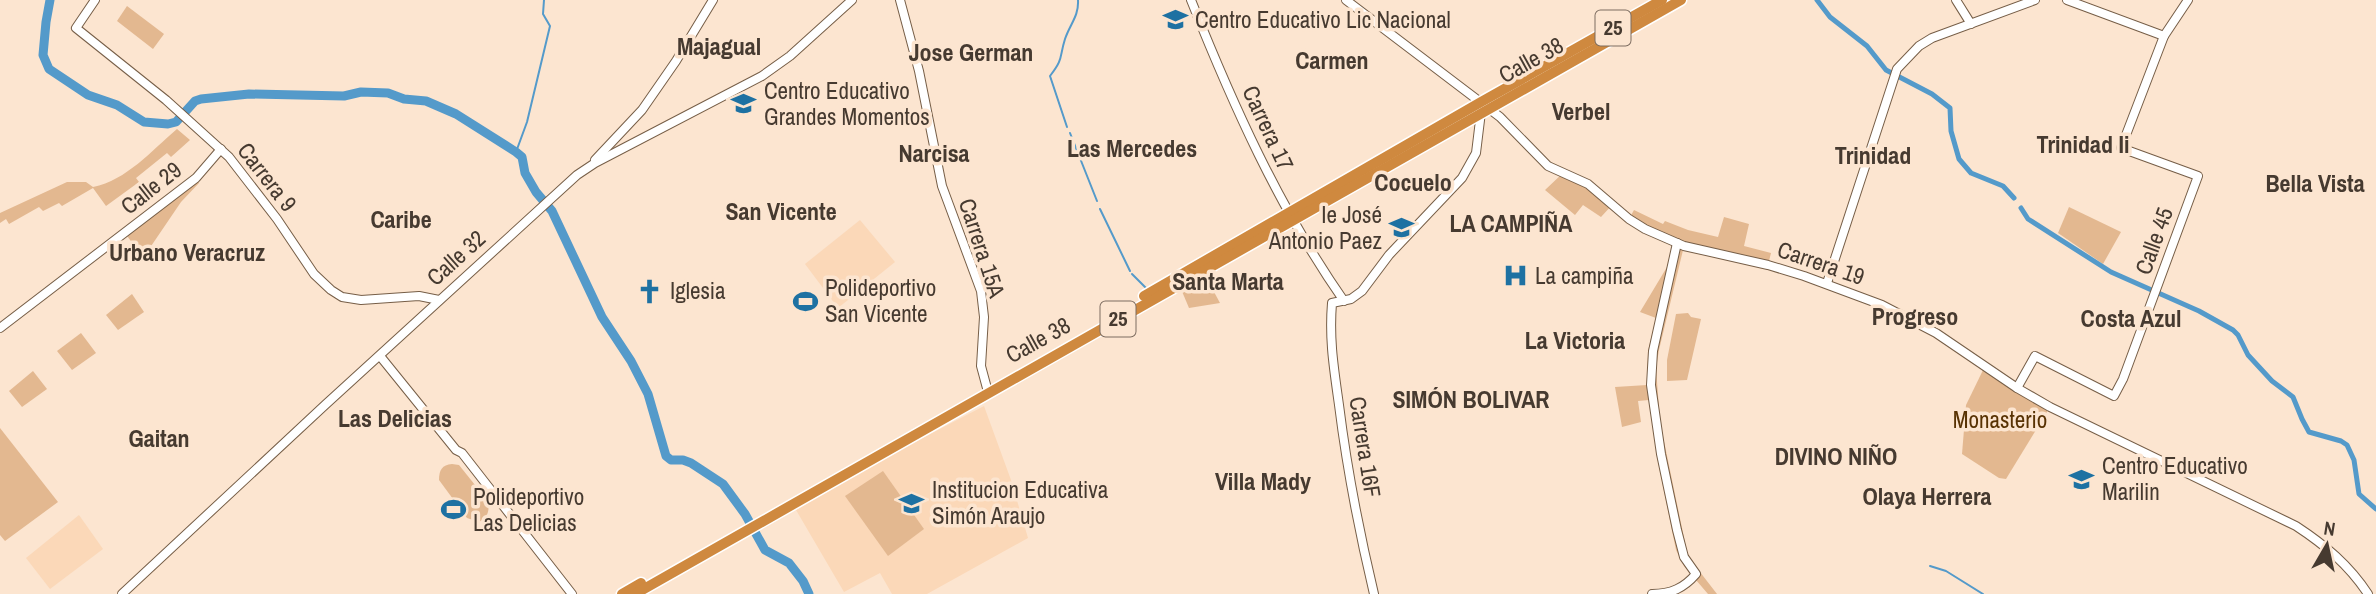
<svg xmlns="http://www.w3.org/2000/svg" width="2376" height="594" font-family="'Archivo Narrow',sans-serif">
<rect width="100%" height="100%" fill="#fce5d0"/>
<!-- built -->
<g fill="#fbd8b8">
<path d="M860 220 895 262 838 308 805 264Z"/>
<path d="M984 406 1011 480 1028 538 927 594H892L880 573 844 592 796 510 884 458Z"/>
<path d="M79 515 103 549 50 589 26 558Z"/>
</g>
<!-- green -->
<g fill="#e3b890">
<path d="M127 6 164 34 153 49 117 21Z"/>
<path d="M177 129 190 140 171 157 167 153 136 178 139 182 106 206 93 188 62 206 59 203 43 211 39 207 9 224 6 219 0 223V213L67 182H86L93 187C127 180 151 151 177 129Z"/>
<path d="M1563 173 1573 177 1612 205 1601 217 1583 205 1575 215 1545 190Z"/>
<path d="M196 178 199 183 181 202 143 258 125 233Z"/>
<path d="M2069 207 2121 232 2103 264 2058 233Z"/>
<path d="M1634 210 1663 224 1665 221 1688 230 1718 237 1724 217 1749 224 1744 246 1771 253 1768 265 1684 246 1659 350 1656 368 1660 422 1687 552 1693 563 1717 594H1708L1684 566 1676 550 1657 457 1649 400 1638 401 1641 422 1622 427 1615 387 1647 385 1648 351 1656 318 1640 312 1673 257 1677 244 1629 219Z"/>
<path d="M1206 277 1220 303 1189 308 1181 289Z"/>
<path d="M132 294 144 312 118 330 106 315Z"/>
<path d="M1688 313 1691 317 1701 319 1687 380 1667 381V360L1676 314Z"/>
<path d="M81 333 96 353 72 370 57 351Z"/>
<path d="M1985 366 2050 407 2006 479 1999 478 1962 454 1966 405Z"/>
<path d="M33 371 47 389 22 407 9 391Z"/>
<path d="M0 428 58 502 5 541 0 535Z"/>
<path d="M452 464 459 465 487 500C490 509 489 517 479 522L467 518 439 480C439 470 442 465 452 464Z"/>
<path d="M883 471 924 529 888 556 845 496Z"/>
</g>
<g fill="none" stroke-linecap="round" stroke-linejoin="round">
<!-- stream -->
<g stroke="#549aca" stroke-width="2">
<path d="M1067 127 1050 76C1064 58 1059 58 1065 39 1070 24 1079 16 1078 0"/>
<path d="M1070 133 1097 201"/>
<path d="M516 152 527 122 550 26 543 14 544 0"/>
<path d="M1100 209 1130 271"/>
<path d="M1132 274 1146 288"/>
<path d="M1930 566 1946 571 1983 594"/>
</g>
<!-- canal -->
<g stroke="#549aca" stroke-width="5">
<path d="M1817 0 1830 17 1867 46 1886 70 1932 94 1950 108 1951 131 1959 159 1971 173 2003 186 2014 198"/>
<path d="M2021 208 2028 219 2111 272 2199 311 2233 330 2238 335 2248 355 2272 381 2293 397 2302 419 2309 432 2341 441 2347 445 2354 460 2359 494 2376 509"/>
</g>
<!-- river -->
<path stroke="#549aca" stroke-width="9" d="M50 0 46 22 43 55 49 69 88 95 117 105 144 122 168 124 176 122 195 101 201 99 249 94 344 96 361 92 388 93 404 99 426 101 456 114 516 152 522 157 525 173 536 192 552 211 602 317 631 361 648 394 666 456 671 460H683L691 463 723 484 745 514 765 550 789 563 803 581 809 594"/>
<defs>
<g id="secondary">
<path d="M95 0 76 28 166 100 229 157 277 219 314 274 331 290 342 297 361 300 419 296 439 300"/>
<path d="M900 0 919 71 942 186 981 291 984 317 981 366 988 392"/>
<path d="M1191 0C1233 105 1279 208 1344 301"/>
<path d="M1346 0 1500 117 1548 166 1588 184 1629 219 1645 229 1684 246 1768 265 1804 276 1882 305 1936 333 2017 388 2050 407 2296 526C2325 545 2349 565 2368 594"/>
<path d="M1956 0 1971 24"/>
<path d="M2067 0 2164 36"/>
<path d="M595 160 642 110 676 61 713 0"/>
<path d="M1827 283 1897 69 1919 46 1932 38 2035 0"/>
<path d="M0 328 196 178 221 149"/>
<path d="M380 356 456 450 462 453 572 594"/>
<path d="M2017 388 2035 356 2114 396 2123 379 2198 176 2121 148 2164 36 2188 0"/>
<path d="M122 594 325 405 577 175 595 163 762 76 790 56 852 0"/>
<path d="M1374 594C1359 531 1347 469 1339 405 1334 369 1329 340 1332 303L1351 299 1362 291 1389 255 1462 178 1476 153 1481 112"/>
<path d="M1652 594C1671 594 1684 588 1696 574L1684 557 1677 530 1661 454 1651 385 1653 351 1677 243"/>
</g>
<g id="highway">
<path d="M1144 296 1481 102 1662 0"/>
<path d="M622 594 641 583"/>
<path d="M635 594 1681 0"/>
</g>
</defs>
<!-- secondary casing -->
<use href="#secondary" stroke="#765e47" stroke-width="10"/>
<!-- highway casing -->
<use href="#highway" stroke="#fff" stroke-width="13"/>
<!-- secondary -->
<use href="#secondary" stroke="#fff" stroke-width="8"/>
<!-- highway -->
<use href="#highway" stroke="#cf893f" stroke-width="10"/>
</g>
<!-- icons -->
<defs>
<symbol id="school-bare" viewBox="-9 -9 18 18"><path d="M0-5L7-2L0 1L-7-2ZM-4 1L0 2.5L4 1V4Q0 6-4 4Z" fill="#1e71a2" stroke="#fce5d0" stroke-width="2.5" paint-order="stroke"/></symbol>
<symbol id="university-bare" viewBox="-9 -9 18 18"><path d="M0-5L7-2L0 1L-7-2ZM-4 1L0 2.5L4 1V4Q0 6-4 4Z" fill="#1e71a2" stroke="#fce5d0" stroke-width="2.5" paint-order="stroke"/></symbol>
<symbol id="hospital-bare" viewBox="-9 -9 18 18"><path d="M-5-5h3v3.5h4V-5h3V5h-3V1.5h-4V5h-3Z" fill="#1e71a2" stroke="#fce5d0" stroke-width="2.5" paint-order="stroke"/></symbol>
<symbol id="church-bare" viewBox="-9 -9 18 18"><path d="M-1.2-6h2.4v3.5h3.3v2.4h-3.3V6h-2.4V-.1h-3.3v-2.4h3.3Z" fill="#1e71a2" stroke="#fce5d0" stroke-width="2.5" paint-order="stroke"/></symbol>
<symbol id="stadium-bare" viewBox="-9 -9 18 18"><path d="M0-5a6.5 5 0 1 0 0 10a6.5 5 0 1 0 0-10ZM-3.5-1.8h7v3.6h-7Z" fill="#1e71a2" stroke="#fce5d0" stroke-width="2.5" paint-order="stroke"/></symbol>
</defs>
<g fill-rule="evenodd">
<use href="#school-bare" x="1158" y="2" width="35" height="35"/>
<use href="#school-bare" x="726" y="86" width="35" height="35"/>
<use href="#university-bare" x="1384" y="210" width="35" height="35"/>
<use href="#hospital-bare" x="1498" y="258" width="35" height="35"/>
<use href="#church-bare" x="632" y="274" width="35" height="35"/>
<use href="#stadium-bare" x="788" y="284" width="35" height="35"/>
<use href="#school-bare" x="2064" y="462" width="35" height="35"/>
<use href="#university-bare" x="894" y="486" width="35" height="35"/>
<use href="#stadium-bare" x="436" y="492" width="35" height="35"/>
</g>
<g text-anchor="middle" stroke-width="7" stroke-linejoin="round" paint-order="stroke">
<!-- shield labels -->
<g fill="#fce5d0" stroke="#7d6d60" stroke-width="2">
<rect x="1595.5" y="10.5" width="35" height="35" rx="5"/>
<rect x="1100.5" y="301.5" width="35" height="35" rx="5"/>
</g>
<g font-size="21" font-weight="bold" fill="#463a30">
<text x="1613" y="35">25</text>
<text x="1118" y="326">25</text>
</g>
<!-- poi labels -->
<g font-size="23" fill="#463a30" stroke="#fce5d0" text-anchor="start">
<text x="1195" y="28">Centro Educativo Lic Nacional</text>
<text x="764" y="99">Centro Educativo<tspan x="764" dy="26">Grandes Momentos</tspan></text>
<text x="1382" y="223" text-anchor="end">Ie José<tspan x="1382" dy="26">Antonio Paez</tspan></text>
<text x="1535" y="284">La campiña</text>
<text x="825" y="296">Polideportivo<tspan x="825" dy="26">San Vicente</tspan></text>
<text x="670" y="299">Iglesia</text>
<text x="2102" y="474">Centro Educativo<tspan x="2102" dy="26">Marilin</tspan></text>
<text x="932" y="498">Institucion Educativa<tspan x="932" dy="26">Simón Araujo</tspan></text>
<text x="473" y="505">Polideportivo<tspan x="473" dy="26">Las Delicias</tspan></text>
</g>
<!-- street labels -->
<g font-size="23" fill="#463a30" stroke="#fce5d0">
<text transform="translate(1531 60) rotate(-29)" y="8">Calle 38</text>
<text transform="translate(1268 128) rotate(65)" y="8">Carrera 17</text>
<text transform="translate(267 177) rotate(52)" y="8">Carrera 9</text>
<text transform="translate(151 188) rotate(-38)" y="8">Calle 29</text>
<text transform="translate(2154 241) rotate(-70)" y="8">Calle 45</text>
<text transform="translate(982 248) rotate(72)" y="8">Carrera 15A</text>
<text transform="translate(456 258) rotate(-42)" y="8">Calle 32</text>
<text transform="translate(1821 263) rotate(19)" y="8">Carrera 19</text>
<text transform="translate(1038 340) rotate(-29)" y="8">Calle 38</text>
<text transform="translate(1365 447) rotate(81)" y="8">Carrera 16F</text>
</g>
<!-- park labels -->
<g font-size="23" fill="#583203" stroke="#fce5d0">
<text x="2000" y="428">Monasterio</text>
</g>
<!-- neighbourhood labels -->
<g font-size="24" font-weight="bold" fill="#463a30" stroke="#fce5d0">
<text x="719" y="55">Majagual</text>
<text x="971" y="61">Jose German</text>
<text x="1332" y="69">Carmen</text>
<text x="1581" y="120">Verbel</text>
<text x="2083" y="153">Trinidad Ii</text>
<text x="1132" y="157">Las Mercedes</text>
<text x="934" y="162">Narcisa</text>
<text x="1873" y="164">Trinidad</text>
<text x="1413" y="191">Cocuelo</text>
<text x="2315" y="192">Bella Vista</text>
<text x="781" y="220">San Vicente</text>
<text x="401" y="228">Caribe</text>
<text x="1511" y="232">LA CAMPIÑA</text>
<text x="187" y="261">Urbano Veracruz</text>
<text x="1228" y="290">Santa Marta</text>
<text x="1915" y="325">Progreso</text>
<text x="2131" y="327">Costa Azul</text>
<text x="1575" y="349">La Victoria</text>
<text x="1471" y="408">SIMÓN BOLIVAR</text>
<text x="395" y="427">Las Delicias</text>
<text x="159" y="447">Gaitan</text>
<text x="1836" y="465">DIVINO NIÑO</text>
<text x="1263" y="490">Villa Mady</text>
<text x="1927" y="505">Olaya Herrera</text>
</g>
</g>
<!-- north arrow -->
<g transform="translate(2327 545) rotate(9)" stroke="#fce5d0" stroke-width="5" paint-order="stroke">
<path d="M0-5L12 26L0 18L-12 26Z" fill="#463a30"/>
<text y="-10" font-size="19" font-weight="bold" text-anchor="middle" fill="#463a30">N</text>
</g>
</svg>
